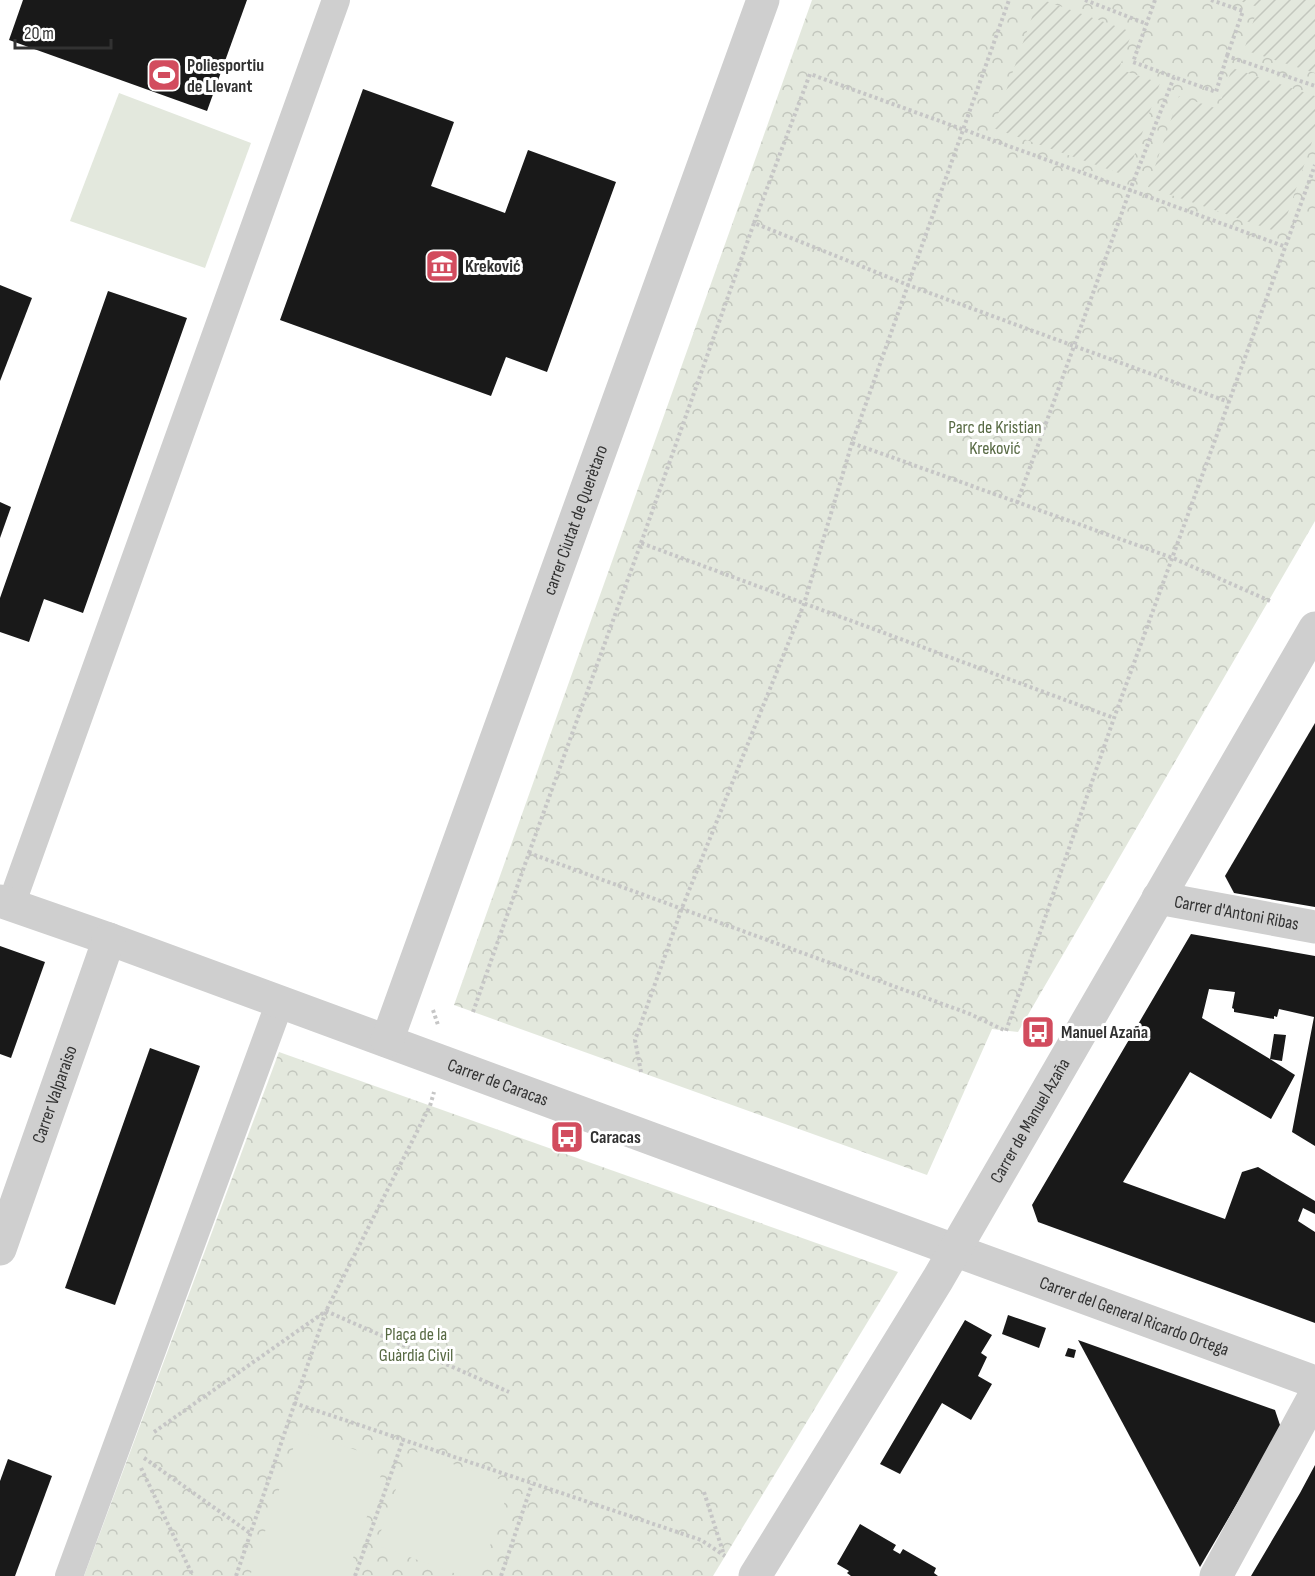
<svg xmlns="http://www.w3.org/2000/svg" width="1315" height="1576" font-family="'Sofia Sans Condensed',sans-serif">
<defs>
<pattern id="forest-crowns" width="20" height="18" patternUnits="userSpaceOnUse" patternTransform="scale(1.5)"><rect width="20" height="18" fill="#e3e8dd"/><path d="M2 6a3 3 0 1 1 6 0M12 15a3 3 0 1 1 6 0" fill="none" stroke="#c3c7be"/></pattern>
<pattern id="garden-furrows" width="10" height="10" patternUnits="userSpaceOnUse" patternTransform="scale(1.5)"><rect width="10" height="10" fill="#e3e8dd"/><path d="M-1 1l2-2M0 10L10 0M9 11l2-2" fill="none" stroke="#c3c7be"/></pattern>
</defs>
<rect width="100%" height="100%" fill="#fff"/>
<!-- forest -->
<g fill="url(#forest-crowns)">
<path d="M812 0H1315V521L1018 1032 992 1029 927 1175 454 1005Z"/>
<path d="M279 1052 898 1272 713 1576H84Z"/>
</g>
<!-- garden -->
<g fill="url(#garden-furrows)">
<path d="M1038 0H1043L1132 32 1119 69 1160 83 1127 176 993 128Z"/>
<path d="M1237 0H1315V73L1244 50 1258 7Z"/>
<path d="M1232 68 1315 96V133L1281 233 1148 187 1179 96 1218 109Z"/>
</g>
<!-- pitch -->
<g fill="#e3e8dd">
<path d="M119 93 251 143 205 268 70 221Z"/>
<path d="M299 1431 386 1460 347 1576H250Z"/>
<path d="M410 1450 511 1483 480 1576H462L376 1545Z"/>
</g>
<!-- building -->
<g fill="#191919">
<path d="M23 0H247L207 111 9 40Z"/>
<path d="M363 89 454 122 431 186 505 213 528 150 616 182 547 372 506 357 491 396 280 320Z"/>
<path d="M0 285 32 298 0 381Z"/>
<path d="M108 291 187 318 83 613 44 599 29 642 0 632V598Z"/>
<path d="M0 502 11 507 0 538Z"/>
<path d="M1315 723V907L1234 893 1225 876Z"/>
<path d="M1191 934 1315 956V1146L1292 1132 1314 1017 1279 1009 1277 1017 1274 1016V1019L1234 1012V1009L1232 1008 1235 992 1209 989 1202 1018 1270 1059 1274 1034 1286 1035 1282 1061 1270 1059 1295 1075 1271 1119 1190 1072 1123 1182 1225 1219 1242 1172 1258 1167 1315 1201V1214L1303 1208 1298 1221 1315 1232V1323L1038 1222 1032 1205Z"/>
<path d="M0 946 45 962 11 1058 0 1054Z"/>
<path d="M150 1048 200 1066 115 1305 65 1288Z"/>
<path d="M1008 1315 1046 1328 1039 1348 1002 1334Z"/>
<path d="M965 1320 992 1335 981 1353 987 1357 978 1376 992 1384 971 1420 942 1403 900 1474 880 1464Z"/>
<path d="M1078 1340 1275 1410 1281 1428 1200 1567Z"/>
<path d="M1068 1348 1076 1350 1074 1358 1065 1356Z"/>
<path d="M8 1459 52 1476 15 1576H0V1481Z"/>
<path d="M1315 1465V1576H1251L1300 1493Z"/>
<path d="M860 1524 896 1545 893 1550 900 1554 903 1549 936 1568 934 1573 938 1576H851L847 1573 849 1571 837 1564Z"/>
</g>
<g fill="none" stroke-linecap="round" stroke-linejoin="round">
<!-- path -->
<g stroke="#c6c6c6" stroke-width="4" stroke-dasharray="3 3" stroke-linecap="butt">
<path d="M1085 0 1147 24"/>
<path d="M1155 0 1133 62 1174 77"/>
<path d="M1211 0 1243 11 1227 56"/>
<path d="M754 223 810 74 1130 190 1174 77 1216 92 1227 56 1315 86"/>
<path d="M852 443 1173 558 1270 601"/>
<path d="M1017 503 1074 346 1229 402"/>
<path d="M641 543 754 223 908 285 1074 346 1130 190 1286 247"/>
<path d="M529 853 641 543 1114 718"/>
<path d="M433 1010 438 1025"/>
<path d="M473 1012 529 853 970 1014 1006 1031 1114 718 1315 165"/>
<path d="M641 1072 635 1040 682 908 804 604 852 443 1009 0"/>
<path d="M294 1403 701 1540 725 1556"/>
<path d="M154 1432 326 1311 509 1392"/>
<path d="M144 1458 250 1533"/>
<path d="M141 1468 193 1576"/>
<path d="M704 1492 724 1555"/>
<path d="M236 1576 326 1311 430 1106 434 1092"/>
<path d="M355 1576 403 1440"/>
<path d="M501 1576 532 1484"/>
</g>
<!-- pedestrian -->
<g stroke="#cfcfcf" stroke-width="28">
<path d="M11 905 336 0"/>
<path d="M69 1576 280 1002"/>
</g>
<!-- minor -->
<g stroke="#cfcfcf" stroke-width="33">
<path id="s1" d="M1158 898 1315 927"/>
<path id="s2" d="M0 901 109 939 954 1250"/>
<path id="s3" d="M387 1041 763 0"/>
<path id="s4" d="M0 1249 109 939"/>
<path d="M1216 1576 1315 1395"/>
</g>
<!-- tertiary -->
<g stroke="#cfcfcf" stroke-width="33">
<path id="s5" d="M954 1250 1315 1382"/>
<path id="s6" d="M755 1576 938 1279 1315 628"/>
</g>
</g>
<!-- icons -->
<defs>
<symbol id="stadium-square" viewBox="-11 -11 22 22"><rect x="-9" y="-9" width="18" height="18" rx="4" fill="#d24c5e" stroke="#fff"/><path d="M0-5a6.5 5 0 1 0 0 10a6.5 5 0 1 0 0-10ZM-3.5-1.8h7v3.6h-7Z" fill="#fff"/></symbol>
<symbol id="museum-square" viewBox="-11 -11 22 22"><rect x="-9" y="-9" width="18" height="18" rx="4" fill="#d24c5e" stroke="#fff"/><path d="M0-6L6-3V-2H-6V-3ZM-5-1h2V3h-2ZM-1-1h2V3h-2ZM3-1h2V3H3ZM-6 4H6V6H-6Z" fill="#fff"/></symbol>
<symbol id="bus-square" viewBox="-11 -11 22 22"><rect x="-9" y="-9" width="18" height="18" rx="4" fill="#d24c5e" stroke="#fff"/><path d="M-5-6H5V4H4V6H2V4H-2V6H-4V4H-5ZM-3.5-4V0h7V-4ZM-3.5 1.2v1.5H-2V1.2ZM2 1.2v1.5H3.5V1.2Z" fill="#fff"/></symbol>
</defs>
<g fill-rule="evenodd">
<use href="#stadium-square" x="145" y="56" width="38" height="38"/>
<use href="#museum-square" x="423" y="247" width="38" height="38"/>
<use href="#bus-square" x="1019" y="1013" width="38" height="38"/>
<use href="#bus-square" x="548" y="1118" width="38" height="38"/>
</g>
<g text-anchor="middle" stroke-width="6" stroke-linejoin="round" paint-order="stroke">
<!-- poi labels -->
<g font-size="18" font-weight="bold" fill="#323232" stroke="#fff" text-anchor="start">
<text x="187" y="71">Poliesportiu<tspan x="187" dy="21">de Llevant</tspan></text>
<text x="465" y="272">Kreković</text>
<text x="1061" y="1038">Manuel Azaña</text>
<text x="590" y="1143">Caracas</text>
</g>
<!-- park labels -->
<g font-size="18" fill="#586a44" stroke="#fff">
<text x="995" y="433">Parc de Kristian<tspan x="995" dy="21">Kreković</tspan></text>
<text x="416" y="1340">Plaça de la<tspan x="416" dy="21">Guàrdia Civil</tspan></text>
</g>
<!-- street labels -->
<g font-size="18" fill="#323232" stroke="#fff">
<text dy="6" stroke="none"><textPath href="#s3" startOffset="554">carrer Ciutat de Querètaro</textPath></text>
<text dy="6" stroke="none"><textPath href="#s1" startOffset="80">Carrer d'Antoni Ribas</textPath></text>
<text dy="6" stroke="none"><textPath href="#s2" startOffset="530">Carrer de Caracas</textPath></text>
<text dy="6" stroke="none"><textPath href="#s4" startOffset="164">Carrer Valparaiso</textPath></text>
<text dy="6" stroke="none"><textPath href="#s6" startOffset="532">Carrer de Manuel Azaña</textPath></text>
<text dy="6" stroke="none"><textPath href="#s5" startOffset="192">Carrer del General Ricardo Ortega</textPath></text>
</g>
</g>
<!-- scale -->
<path d="M15 39v9h96v-9" fill="none" stroke="#323232" stroke-width="3"/>
<text x="24" y="39" font-size="18" fill="#323232" stroke="#ffffff" stroke-width="4.5" paint-order="stroke">20 m</text>
</svg>
